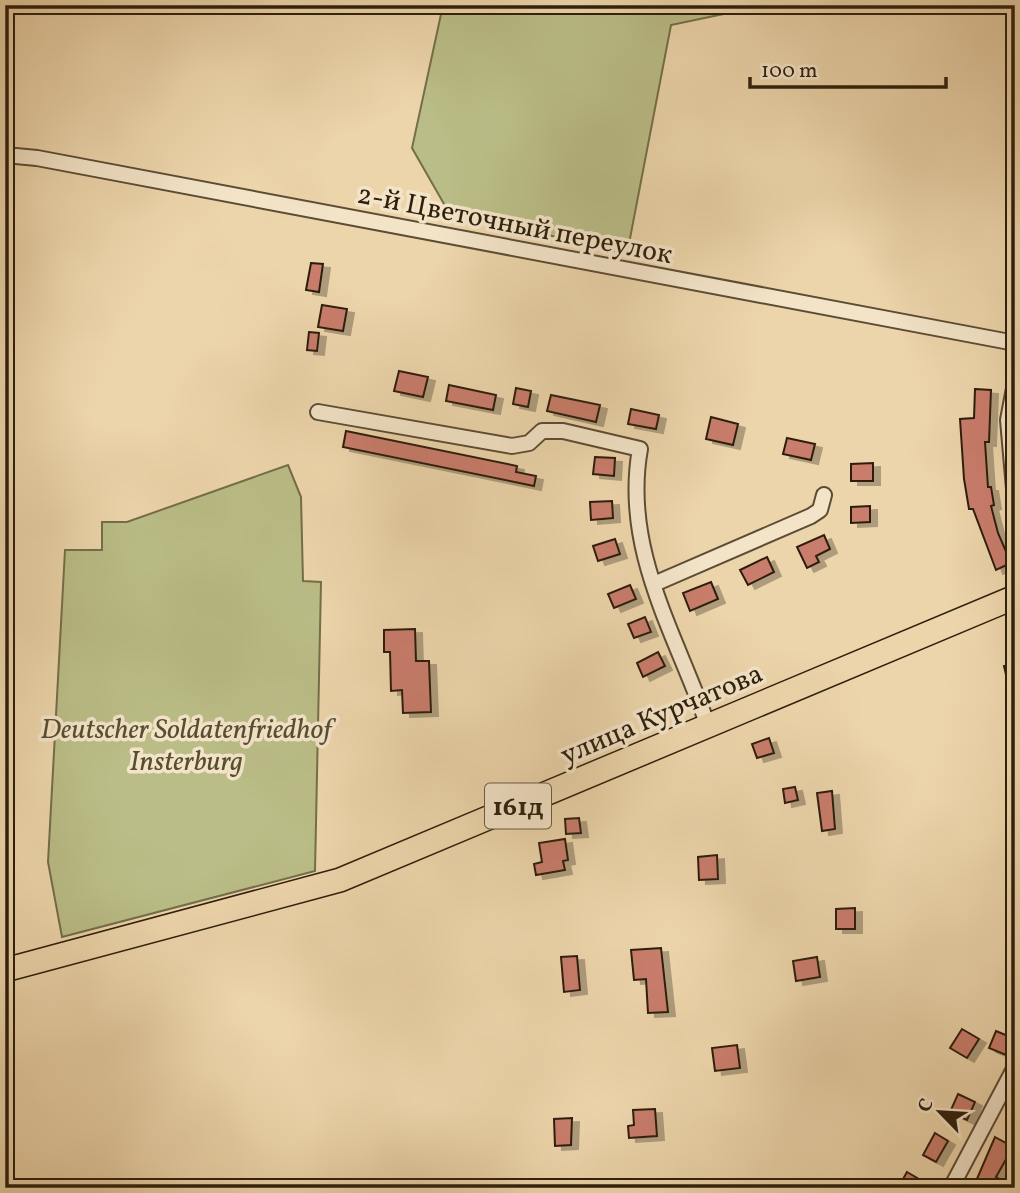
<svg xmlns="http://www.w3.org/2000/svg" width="1020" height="1193" font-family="Vollkorn,serif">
<defs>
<filter id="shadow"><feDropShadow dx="7" dy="4" stdDeviation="0" flood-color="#0004"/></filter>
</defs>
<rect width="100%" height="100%" fill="#edd5ab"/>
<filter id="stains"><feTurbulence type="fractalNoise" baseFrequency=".00286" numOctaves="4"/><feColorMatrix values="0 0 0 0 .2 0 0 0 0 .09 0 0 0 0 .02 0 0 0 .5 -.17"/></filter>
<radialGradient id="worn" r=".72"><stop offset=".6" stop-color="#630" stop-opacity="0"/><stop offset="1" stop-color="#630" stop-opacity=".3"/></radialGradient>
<!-- green -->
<g fill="#babd87" stroke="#746e4a" stroke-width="2">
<path d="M443 5H749L747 9 671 25 627 254 448 211 412 148Z"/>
<path d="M288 465 301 497 303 581 321 582 315 871 62 937 48 862 65 550H102V522H127Z"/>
</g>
<!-- building -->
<g fill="#c97d6c" stroke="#2d1f0c" stroke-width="2" filter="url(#shadow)">
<path d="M311 263 323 264 319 292 306 290Z"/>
<path d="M322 305 347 309 343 331 318 327Z"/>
<path d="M309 332 319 333 317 351 307 350Z"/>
<path d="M399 371 428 377 423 397 394 391Z"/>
<path d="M449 385 496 395 493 410 446 401Z"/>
<path d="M516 388 531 391 528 407 513 404Z"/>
<path d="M975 389 991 390 989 442H985L988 487H991L994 505 991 506 998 533 1011 563 996 570 973 509H969L964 479 960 419 974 418Z"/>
<path d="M551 395 600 405 596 422 547 411Z"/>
<path d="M631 409 659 415 656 429 628 424Z"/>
<path d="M711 417 738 424 733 445 706 439Z"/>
<path d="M346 431 517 466 516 472 536 476 534 486 343 447Z"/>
<path d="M787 438 815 444 811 460 783 454Z"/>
<path d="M595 457 615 458 614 476 593 474Z"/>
<path d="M873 463V481H851V464Z"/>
<path d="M612 501 613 518 591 520 590 502Z"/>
<path d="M870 506V522L851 523V507Z"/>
<path d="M824 535 830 549 816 556 819 562 807 568 797 547Z"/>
<path d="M615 539 620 554 598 561 593 546Z"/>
<path d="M767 557 774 572 748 585 740 570Z"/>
<path d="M711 582 718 599 690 611 683 593Z"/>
<path d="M630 585 636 599 614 608 608 594Z"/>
<path d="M645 617 651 632 634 638 628 624Z"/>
<path d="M415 629 416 661H429L431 712 403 713 402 690 391 691 390 652H384V630Z"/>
<path d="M658 652 665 666 643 677 637 663Z"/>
<path d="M1015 664V695L1011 696 1004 666Z"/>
<path d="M769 738 774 753 757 758 752 744Z"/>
<path d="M795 787 798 800 785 803 783 789Z"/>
<path d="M832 791 835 829 822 831 817 793Z"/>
<path d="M579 818 581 833 566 834 565 819Z"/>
<path d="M565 839 568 860 563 861 565 870 536 875 534 864 542 862 539 843Z"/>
<path d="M717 855 718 879 699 880 698 857Z"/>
<path d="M855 908V929H836V909Z"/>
<path d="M661 948 668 1012 648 1013 646 979 634 980 631 950Z"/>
<path d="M577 956 580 990 564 992 561 957Z"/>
<path d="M817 957 820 977 796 981 793 961Z"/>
<path d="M962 1029 979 1039 967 1058 950 1048Z"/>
<path d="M996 1031 1013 1038 1006 1055 989 1048Z"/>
<path d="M737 1045 740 1068 715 1071 712 1048Z"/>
<path d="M958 1094 975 1102 967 1120 950 1112Z"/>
<path d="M655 1109 657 1136 629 1138 628 1126 634 1125 633 1110Z"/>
<path d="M572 1118 571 1145 555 1146 554 1119Z"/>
<path d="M935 1133 948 1141 936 1162 923 1155Z"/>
<path d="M995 1137 1013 1147 996 1177 1015 1188H973Z"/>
<path d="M907 1172 934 1188H898Z"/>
</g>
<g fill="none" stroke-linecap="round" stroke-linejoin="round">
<defs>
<g id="street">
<path d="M5 155 37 158 1015 343"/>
<path d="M1015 383 1008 420 1015 500"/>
<path d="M318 412 512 446 529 443 542 431H563L640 449C622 550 676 634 708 726"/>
<path d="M654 584 811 516 820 510 824 495"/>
<path d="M951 1188 1015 1067"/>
</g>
<path id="primary" d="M5 970 340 880 1015 597"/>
</defs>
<!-- street casing -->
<use href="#street" stroke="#5d4c34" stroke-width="18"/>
<!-- primary casing -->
<use href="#primary" stroke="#2d1f0c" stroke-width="26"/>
<!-- street -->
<use href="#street" stroke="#f3e4c8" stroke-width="14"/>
<!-- primary -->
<use href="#primary" stroke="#edd5ab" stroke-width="23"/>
</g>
<g text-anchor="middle" stroke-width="7" stroke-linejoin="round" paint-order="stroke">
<!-- shield labels -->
<rect fill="#f3e4c8" stroke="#685a44" stroke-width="2" x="485" y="783.5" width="66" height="45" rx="5"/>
<g font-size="26" font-weight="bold" fill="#2d1f0c">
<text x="518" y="815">161д</text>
</g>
<!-- street labels -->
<g font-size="28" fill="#2d1f0c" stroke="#f3e4c8">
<text transform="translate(515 223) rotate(11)" y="10">2-й Цветочный переулок</text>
<text transform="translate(661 713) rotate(-23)" y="10">улица Курчатова</text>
</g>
<!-- park labels -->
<g font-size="28" font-style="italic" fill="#574e31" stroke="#f3e4c8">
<text x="186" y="738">Deutscher Soldatenfriedhof<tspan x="186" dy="32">Insterburg</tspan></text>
</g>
</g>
<!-- margin -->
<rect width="1020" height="1193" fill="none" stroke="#edd5ab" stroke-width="28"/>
<rect x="7" y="7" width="1006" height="1179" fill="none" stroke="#2d1f0c" stroke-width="3.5"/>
<rect x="14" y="14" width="992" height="1165" fill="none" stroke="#2d1f0c" stroke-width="2"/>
<!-- north arrow -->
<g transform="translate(940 1112) rotate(295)" stroke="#f3e4c8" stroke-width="5" paint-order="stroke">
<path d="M0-5L12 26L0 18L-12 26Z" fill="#2d1f0c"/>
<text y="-10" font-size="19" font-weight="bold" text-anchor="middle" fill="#2d1f0c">С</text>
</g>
<!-- scale -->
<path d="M750 77v10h196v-10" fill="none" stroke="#2d1f0c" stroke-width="3.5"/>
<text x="761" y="77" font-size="21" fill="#2d1f0c" stroke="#f3e4c8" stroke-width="5" paint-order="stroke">100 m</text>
<rect width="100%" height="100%" filter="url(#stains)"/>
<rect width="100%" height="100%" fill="url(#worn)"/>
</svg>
